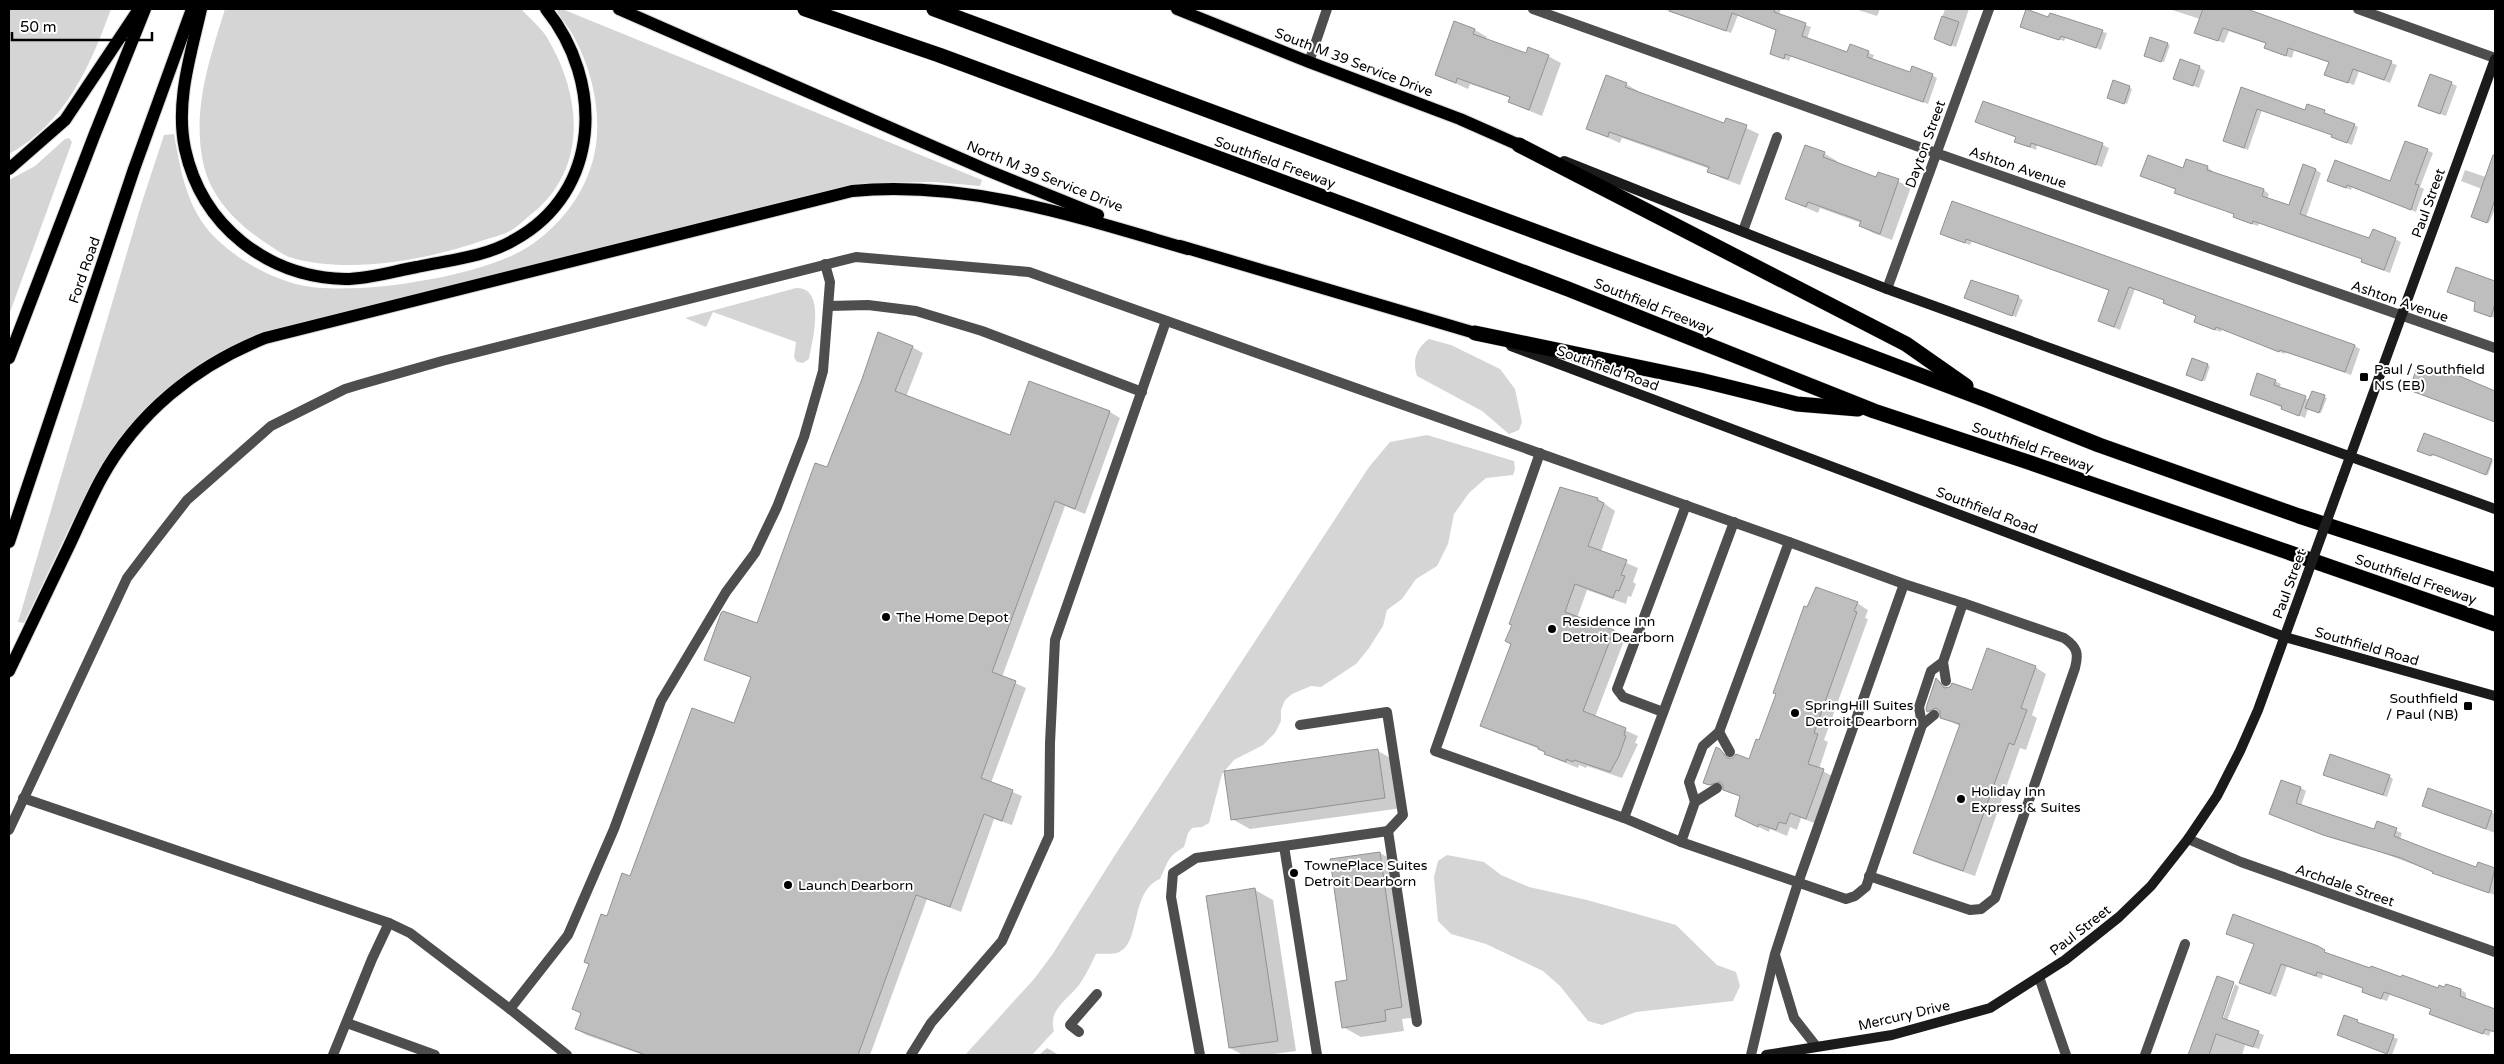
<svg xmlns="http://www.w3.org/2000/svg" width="2504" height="1064" font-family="'Varela Round',sans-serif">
<rect width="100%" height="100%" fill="#fff"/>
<!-- green -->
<g fill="#d5d5d5">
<path d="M9 9H111C90 67 65 123 9 154Z"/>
<path d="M225 9H521C530 19 543 29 549 41 583 100 587 172 529 216 523 221 517 227 510 231 502 235 493 237 484 240 427 260 348 275 289 257 282 254 275 249 269 245 239 226 210 198 203 162 192 109 210 58 225 9Z"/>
<path d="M556 9H562L982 180 980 186 934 182H895L816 193 378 304 207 361 182 376 145 409 109 454 74 518 24 623 18 622 141 205 164 135 174 134C180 167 185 199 205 226 225 253 268 278 300 285 353 297 482 277 528 247 566 222 594 182 597 135 599 101 590 67 574 37 569 27 561 19 556 9Z"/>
<path d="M69 138 72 142 9 315V180L35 166 65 139Z"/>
<path d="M796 288C827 287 812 341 809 359L803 363 797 362 794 357 796 342 713 312 706 327 685 318Z"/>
<path d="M1429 339 1451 345 1500 369 1515 389 1522 422 1519 430 1509 434 1482 411 1417 376C1412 361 1416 348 1429 339Z"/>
<path d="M1427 435 1514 461 1515 469 1513 475 1486 478 1469 493 1454 514 1448 544 1437 566 1416 579 1402 599 1387 610 1383 626 1369 648 1356 664 1321 687 1311 686 1292 694 1285 700 1281 710V721L1275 733 1263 745 1234 760 1222 774 1209 823 1202 827 1192 828 1188 833 1184 847C1166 858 1169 861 1160 879 1130 891 1141 943 1119 952 1114 955 1103 953 1096 954 1091 964 1087 973 1081 982 1070 999 1047 1009 1054 1031L1032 1055H965L1034 979 1052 955 1115 855 1369 467 1390 442Z"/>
<path d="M1447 855 1484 862 1501 875 1529 887 1587 900 1676 925 1717 965 1736 972 1740 986 1733 1001 1636 1012 1602 1025 1588 1021 1560 986 1543 971 1486 944 1451 934 1438 921 1434 877 1438 861Z"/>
</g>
<!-- shadow -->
<g fill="#0003">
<path d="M1663 9H1781L1779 15 1811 27 1807 39 1848 54 1850 46 1874 55 1872 60 1910 73 1932 75 1937 78 1928 104 1791 56 1789 61 1776 56 1777 30 1738 15 1731 33Z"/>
<path d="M1855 9H1880L1877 16Z"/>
<path d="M1945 9H1969L1956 47 1935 39Z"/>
<path d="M2169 9H2234L2397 65 2390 83 2359 71 2354 85 2332 77 2330 63 2294 50 2292 58 2271 51 2265 48 2267 44 2229 31 2224 43 2201 35 2200 19Z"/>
<path d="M2049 19 2107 33 2101 50 2066 37 2064 41 2021 27Z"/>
<path d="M1475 30 1487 37 1486 39 1527 54 1548 56 1561 63 1542 116 1522 108 1510 101 1511 98 1470 84 1468 89 1436 75Z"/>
<path d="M2167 44 2170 45 2164 62 2148 57Z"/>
<path d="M2199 67 2205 71 2199 88 2174 79Z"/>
<path d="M2114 81 2132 89 2127 104 2111 98Z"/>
<path d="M2451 83 2457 86 2446 116 2425 109Z"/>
<path d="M1626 84 1638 91V93L1725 124 1727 119 1759 134 1740 185 1721 178 1709 171 1710 169 1622 138 1620 143 1588 129Z"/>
<path d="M2242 89 2306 112 2308 105 2354 125 2358 127 2352 145 2336 139 2333 135 2262 110 2248 150 2229 143Z"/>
<path d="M1983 102 2103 145 2109 148 2102 167 2037 145 2036 150 2022 145 2016 141 2017 137 1982 125 1976 122Z"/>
<path d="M1805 147 1825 154 1837 161 1836 163 1877 178 1879 173 1911 187 1892 240 1873 233 1860 226 1861 223 1820 208 1818 213 1786 199Z"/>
<path d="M2427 150 2433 153 2420 187 2424 189 2416 212 2352 187 2351 190 2329 181 2391 183Z"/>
<path d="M2187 160 2208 168 2213 171V173L2264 190 2269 194 2267 199 2289 206 2304 166 2316 170 2321 173 2306 217 2370 240 2395 239 2401 242 2390 273 2368 265 2362 261 2363 259 2259 223 2258 226 2240 220 2234 216 2235 214 2142 176 2184 170Z"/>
<path d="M2465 170 2495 180V209L2489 223 2475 218 2482 189 2461 181Z"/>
<path d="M1953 202 2355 346 2360 349 2351 375 2286 352 2285 354 2222 329 2221 332 2201 325 2198 316 2170 306 2164 303 2165 300 2135 289 2120 330 2105 324 2099 321 2110 291 1972 241 1970 245 1947 237Z"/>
<path d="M2457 269 2495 282V318L2481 313 2476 303 2449 292Z"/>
<path d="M2018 297 2023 300 2016 317 1970 300Z"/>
<path d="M912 347 923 353 906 397 1011 436 1030 383 1110 412 1120 418 1085 514 1065 506 1002 677 1026 688 991 783 1022 796 1012 825 994 819 961 912 927 899 870 1055H643L586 1035 576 1029 607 918 631 877 735 725 752 678 706 659 758 624 827 468Z"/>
<path d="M2207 365 2210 366 2205 381 2190 376Z"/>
<path d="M2451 374 2495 392V422L2411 390 2449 378Z"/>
<path d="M2275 381 2281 384 2279 388 2310 400 2313 392 2327 398 2321 413 2308 409 2305 418 2251 394Z"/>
<path d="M2421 452 2491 460 2493 461 2488 475 2435 454 2434 456Z"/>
<path d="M1567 489 1598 499 1615 511 1601 552 1638 568 1633 582 1636 584 1631 597 1628 596 1626 604 1587 590 1577 618 1625 638 1595 717 1638 736 1635 743 1638 744 1622 778 1587 766 1586 768 1579 765 1578 768 1558 760 1540 749 1494 732 1482 725Z"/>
<path d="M1857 603 1868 610 1865 618 1868 619 1824 740 1828 742 1819 769 1834 777 1817 824 1801 818 1797 830 1790 827 1787 836 1770 829 1769 832 1748 822 1741 797 1705 783 1720 750 1733 760H1750L1760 742Z"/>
<path d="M2035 667 2046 674 2032 715 2037 718 2026 750 2020 748 1975 876 1926 859 1915 852 1960 726 1928 711 1937 679 1949 688 1973 692Z"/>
<path d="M1378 751 1396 761 1402 808 1250 829 1232 819Z"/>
<path d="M2389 776 2393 779 2387 797 2329 777Z"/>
<path d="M2301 788 2306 791 2301 806 2375 831 2378 823 2402 833 2400 839 2477 868 2479 863 2495 869V895L2364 846V848L2331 838 2271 814Z"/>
<path d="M2429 789 2495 814V833L2427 807Z"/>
<path d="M1380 853 1398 863 1420 1017 1402 1019 1404 1031 1361 1037 1343 1027 1349 981Z"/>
<path d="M1255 890 1273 900 1296 1051 1267 1055H1243L1230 1048Z"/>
<path d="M2317 947 2330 955 2439 990H2461L2466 993V1000L2495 1011V1032L2491 1031 2489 1036 2436 1017 2430 1014 2432 1009 2390 994 2387 1001 2369 995 2363 992 2364 989 2323 974 2322 979 2287 966 2276 997 2241 983Z"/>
<path d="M2218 978 2219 1023 2221 1024 2235 984 2239 987 2227 1021 2264 1035 2259 1049 2245 1045 2242 1055H2189Z"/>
<path d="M2357 1021 2361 1025 2398 1039 2392 1055 2343 1037Z"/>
<path d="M1047 1048 1059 1055H1039Z"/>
</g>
<!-- building -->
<g fill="#bebebe" stroke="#929292">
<path d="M1670 9H1775L1774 12 1806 23 1802 36 1847 52 1850 44 1869 51 1867 57 1910 72 1912 66 1933 74 1923 102 1785 54 1784 59 1770 54 1776 30 1732 13 1726 31 1669 11Z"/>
<path d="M2026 9 2048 17 2050 13 2103 30 2096 48 2061 36 2059 40 2020 27Z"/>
<path d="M2203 9H2247L2392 61 2384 80 2353 69 2348 83 2324 75 2329 62 2288 48 2286 56 2264 48 2266 43 2223 28 2218 41 2194 33Z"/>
<path d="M1942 16 1959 22 1951 46 1934 39Z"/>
<path d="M1454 21 1475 29 1473 34 1526 53 1528 47 1549 55 1529 110 1508 102 1510 97 1457 78 1456 83 1435 75Z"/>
<path d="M2150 37 2168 43 2161 62 2144 56Z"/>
<path d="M2180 59 2200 66 2193 86 2173 79Z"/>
<path d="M2430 74 2452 82 2440 114 2418 106Z"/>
<path d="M1606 75 1627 83 1625 87 1724 123 1726 118 1747 125 1728 179 1707 172 1709 167 1656 148 1609 132 1608 137 1586 129Z"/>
<path d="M2113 80 2130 86 2124 104 2107 98Z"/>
<path d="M2241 87 2305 110 2307 104 2325 110 2324 113 2355 124 2347 143 2331 137 2332 135 2257 109 2244 148 2223 141Z"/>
<path d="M1983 101 2103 143 2096 165 2031 143 2030 147 2014 142 2016 137 1975 122Z"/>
<path d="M2405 141 2428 149 2415 184 2419 185 2411 210 2347 185 2346 188 2327 181 2335 160 2390 181Z"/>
<path d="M1805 145 1825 152 1823 157 1876 177 1878 172 1899 179 1880 234 1859 226 1861 221 1808 202 1806 207 1785 199Z"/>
<path d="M2148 155 2183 168 2186 159 2208 166 2207 170 2264 189 2262 196 2289 205 2303 164 2316 169 2300 214 2369 238 2373 229 2396 238 2384 270 2361 262 2362 259 2253 221 2252 224 2233 217 2234 214 2174 193 2176 189 2140 176Z"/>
<path d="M2493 155H2495V199L2487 223 2471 217Z"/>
<path d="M1952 201 2355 345 2345 372 2280 350 2279 352 2216 327 2215 330 2194 322 2196 316 2163 303 2164 300 2129 287 2114 327 2098 321 2109 290 1966 239 1965 243 1940 234Z"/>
<path d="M2456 267 2495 281V304L2491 317 2474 311 2475 302 2447 292Z"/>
<path d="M1971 280 2019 296 2012 316 1964 298Z"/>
<path d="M878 332 913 346 895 391 1010 435 1029 381 1110 411 1075 509 1055 501 992 672 1016 681 981 778 1013 790 1002 821 984 814 950 907 916 895 858 1055H646L575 1029 581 1013 572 1009 589 964 584 962 601 914 607 916 622 873 630 876 692 708 734 723 751 677 704 660 721 613 723 611 757 623 815 463 827 467 862 379Z"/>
<path d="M2192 358 2208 364 2202 381 2186 375Z"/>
<path d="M2418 365 2448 376 2450 372 2495 391V422L2409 390Z"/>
<path d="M2257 373 2276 380 2274 385 2306 396 2299 416 2281 409 2282 406 2250 395Z"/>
<path d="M2312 391 2325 395 2319 413 2305 408Z"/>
<path d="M2424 433 2492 459 2486 475 2432 454 2431 456 2417 451Z"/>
<path d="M1560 487 1598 498 1597 500 1604 503 1588 546 1627 560 1621 575 1625 576 1619 591 1616 590 1613 598 1575 584 1565 612 1614 630 1583 711 1626 728 1624 735 1626 736 1619 756 1610 772 1574 760 1573 762 1566 759V762L1544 754 1545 752 1538 749V747L1480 726 1511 644 1505 641 1512 625 1509 624Z"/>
<path d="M1816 587 1858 602 1854 611 1857 612 1814 733 1818 734 1808 764 1824 769 1806 819 1790 813 1786 824 1779 822 1776 830 1759 824 1758 827 1735 816 1740 796 1723 790V785L1720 782 1709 785 1703 783 1716 747 1720 749 1727 758H1733L1736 754 1749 759 1756 739 1759 740 1776 694 1773 693 1804 606 1807 607Z"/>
<path d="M1987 648 2036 666 2021 708 2027 710 2014 745 2009 743 1963 871 1913 853 1960 724 1940 718V711L1936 708 1927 712 1926 708 1936 678 1944 688 1950 687 1952 683 1972 690Z"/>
<path d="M1378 749 1385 798 1231 820 1224 771Z"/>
<path d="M2330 754 2390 775 2383 795 2323 775Z"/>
<path d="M2281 780 2301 787 2296 803 2374 829 2377 821 2397 828 2394 836 2430 850 2476 867 2478 862 2495 868 2489 893 2432 873 2433 872 2401 858 2323 835 2269 814Z"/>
<path d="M2428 788 2492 811 2486 829 2422 806Z"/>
<path d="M1380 852 1402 1007 1385 1010 1386 1021 1342 1028 1335 982 1347 980 1330 859Z"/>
<path d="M1255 888 1278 1041 1229 1048 1206 896Z"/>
<path d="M2233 914 2318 946 2325 950 2324 952 2370 968 2371 966 2401 977 2402 975 2438 988 2439 985 2444 987 2446 984 2461 989 2460 996 2495 1009V1032L2485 1029 2483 1034 2429 1014 2431 1009 2384 992 2381 999 2362 992 2363 988 2317 972 2316 976 2281 964 2270 994 2239 983 2254 944 2226 934Z"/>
<path d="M2217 976 2234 982 2222 1018 2259 1031 2253 1047 2216 1034 2209 1055H2188Z"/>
<path d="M2344 1015 2358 1020 2357 1022 2394 1035 2387 1054 2337 1035Z"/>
</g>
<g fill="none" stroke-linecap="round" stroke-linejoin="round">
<defs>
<g id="primary">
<path d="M201 9C191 54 175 102 185 149 202 226 267 277 345 279 369 279 394 271 417 267 450 260 485 257 514 240 602 192 604 81 546 9"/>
<path d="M619 9 989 171 1098 215"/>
<path d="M1177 9 1309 62 1460 119 1519 145"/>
<path d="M9 169 65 120 139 9"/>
<path d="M1180 246 1475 333"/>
<path d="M9 358 94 136 145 9"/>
<path d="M9 542 134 169 192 9"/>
<path d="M9 671C29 630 48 589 68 548 79 525 89 501 101 479 137 413 195 366 265 338L852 191C968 180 1078 217 1188 249"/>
</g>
<g id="highway">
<path d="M805 9 939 55 1372 215 1568 289 1874 411 2031 463 2495 624"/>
<path d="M934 9 1742 308 1986 400 2099 445 2299 516 2495 580"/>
<path d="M1519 145 1906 344 1966 386"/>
<path d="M1475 333 1700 380 1797 404 1858 409"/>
</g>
</defs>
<!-- primary casing -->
<use href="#primary" stroke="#dbdbdb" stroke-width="14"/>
<!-- highway casing -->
<use href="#highway" stroke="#dbdbdb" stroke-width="16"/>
<!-- lane -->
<g stroke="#4e4e4e" stroke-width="10">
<path d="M1743 231 1777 137"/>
<path d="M829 306 868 305 916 311 982 331 1142 392"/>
<path d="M1540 453 1435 751 1624 818 1734 522"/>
<path d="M1943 662 1946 681"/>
<path d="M1663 712 1623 697 1617 689 1686 505"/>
<path d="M1300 725 1387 712 1403 815 1388 831"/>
<path d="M1922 725 1934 715"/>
<path d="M1719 732 1730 752"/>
<path d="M23 798 389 923 410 933 510 1009 567 1055"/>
<path d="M1695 802 1717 788"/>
<path d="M1624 818 1681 842"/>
<path d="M9 830 127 578 152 545 187 500 271 426 345 389 358 385 442 361 856 257 1029 272 1789 542"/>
<path d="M1284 846 1388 831 1417 1022"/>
<path d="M1869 876 1970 910 1981 909 1995 898 2075 668C2079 653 2077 647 2064 638L1963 603"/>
<path d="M1775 955 1794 1018 1816 1046"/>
<path d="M510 1009 568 935 614 829 661 701 726 592 755 553 777 507 804 437 823 371 830 282 825 264"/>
<path d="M347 1023 435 1055"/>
<path d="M1079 1032 1070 1025 1097 994"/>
<path d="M333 1055 372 959 389 923"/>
<path d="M911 1055 931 1023 1002 941 1049 836 1050 743 1055 640 1166 321"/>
<path d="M1200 1055 1171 897 1173 873 1196 858 1284 846 1317 1055"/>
<path d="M1751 1055 1775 954 1798 883 1904 584 1789 542 1719 732 1703 746 1689 782 1695 802 1681 842 1846 899 1855 896 1866 887 1922 725 1919 707 1931 671 1943 662 1963 603 1904 584"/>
</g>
<!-- street -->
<g stroke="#4e4e4e" stroke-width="10">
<path d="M1533 9 1936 153 2495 348"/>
<path d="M2358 9 2495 58"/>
<path d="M1309 62 1327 9"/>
<path d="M1887 289 1989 9"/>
<path d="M2188 839 2241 862 2495 952"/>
<path d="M2039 977 2066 1055"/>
<path d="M2145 1055 2185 944"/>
</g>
<!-- secondary -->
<g stroke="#1b1b1b" stroke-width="10">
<path d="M1564 161 1887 289 2495 509"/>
<path d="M1511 346 2285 637 2495 696"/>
<path d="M2342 479 2495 59"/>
<path d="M1766 1055 1892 1035 1990 1008 2065 960 2119 917 2151 886 2188 839 2217 796 2240 751 2258 710 2294 611"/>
</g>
<!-- primary -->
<use href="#primary" stroke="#000" stroke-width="12"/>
<!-- highway -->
<use href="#highway" stroke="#000" stroke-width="15"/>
<!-- secondary-bridge -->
<path stroke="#1b1b1b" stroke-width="10" d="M2294 611 2342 479"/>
</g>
<!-- markers -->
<g fill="#000" stroke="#fff" stroke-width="2">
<rect x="2359" y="372" width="10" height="10" rx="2.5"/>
<circle cx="886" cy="617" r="5"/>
<circle cx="1552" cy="629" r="5"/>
<rect x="2463" y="701" width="10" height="10" rx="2.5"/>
<circle cx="1795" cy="713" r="5"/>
<circle cx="1961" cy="799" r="5"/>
<circle cx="1294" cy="873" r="5"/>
<circle cx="788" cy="885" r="5"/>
</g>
<g text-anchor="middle" stroke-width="4" stroke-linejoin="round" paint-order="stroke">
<!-- street labels -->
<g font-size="14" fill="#000" stroke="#fff">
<text transform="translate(1354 62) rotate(21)" y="5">South M 39 Service Drive</text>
<text transform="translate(1925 144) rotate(-70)" y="5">Dayton Street</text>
<text transform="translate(1275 162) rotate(20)" y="5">Southfield Freeway</text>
<text transform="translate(2018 167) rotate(19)" y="5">Ashton Avenue</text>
<text transform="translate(1045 176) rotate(22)" y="5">North M 39 Service Drive</text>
<text transform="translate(2428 203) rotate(-70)" y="5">Paul Street</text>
<text transform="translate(84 270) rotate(-71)" y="5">Ford Road</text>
<text transform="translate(2400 301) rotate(19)" y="5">Ashton Avenue</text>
<text transform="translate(1654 306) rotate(22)" y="5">Southfield Freeway</text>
<text transform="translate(1608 368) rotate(20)" y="5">Southfield Road</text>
<text transform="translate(2033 447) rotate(19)" y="5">Southfield Freeway</text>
<text transform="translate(1987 510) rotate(21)" y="5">Southfield Road</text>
<text transform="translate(2416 579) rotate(19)" y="5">Southfield Freeway</text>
<text transform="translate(2289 584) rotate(-70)" y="5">Paul Street</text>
<text transform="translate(2367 646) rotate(16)" y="5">Southfield Road</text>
<text transform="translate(2345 885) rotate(19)" y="5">Archdale Street</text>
<text transform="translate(2080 930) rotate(-38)" y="5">Paul Street</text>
<text transform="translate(1904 1015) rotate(-13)" y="5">Mercury Drive</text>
</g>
<!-- poi labels -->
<g font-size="14" fill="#000" stroke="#fff" text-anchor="start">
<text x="2374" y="374">Paul / Southfield<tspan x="2374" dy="16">NS (EB)</tspan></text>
<text x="896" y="622">The Home Depot</text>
<text x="1562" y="626">Residence Inn<tspan x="1562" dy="16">Detroit Dearborn</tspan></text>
<text x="2458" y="703" text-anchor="end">Southfield<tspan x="2458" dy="16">/ Paul (NB)</tspan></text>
<text x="1805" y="710">SpringHill Suites<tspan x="1805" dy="16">Detroit Dearborn</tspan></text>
<text x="1971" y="796">Holiday Inn<tspan x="1971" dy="16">Express &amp; Suites</tspan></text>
<text x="1304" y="870">TownePlace Suites<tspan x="1304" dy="16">Detroit Dearborn</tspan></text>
<text x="798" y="890">Launch Dearborn</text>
</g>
</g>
<!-- border -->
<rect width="2504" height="1064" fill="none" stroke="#000000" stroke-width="20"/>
<!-- scale -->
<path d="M12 32v8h140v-8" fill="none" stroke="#000000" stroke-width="2.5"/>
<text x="20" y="32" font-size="15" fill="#000000" stroke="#ffffff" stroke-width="4" paint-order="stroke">50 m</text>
</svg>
